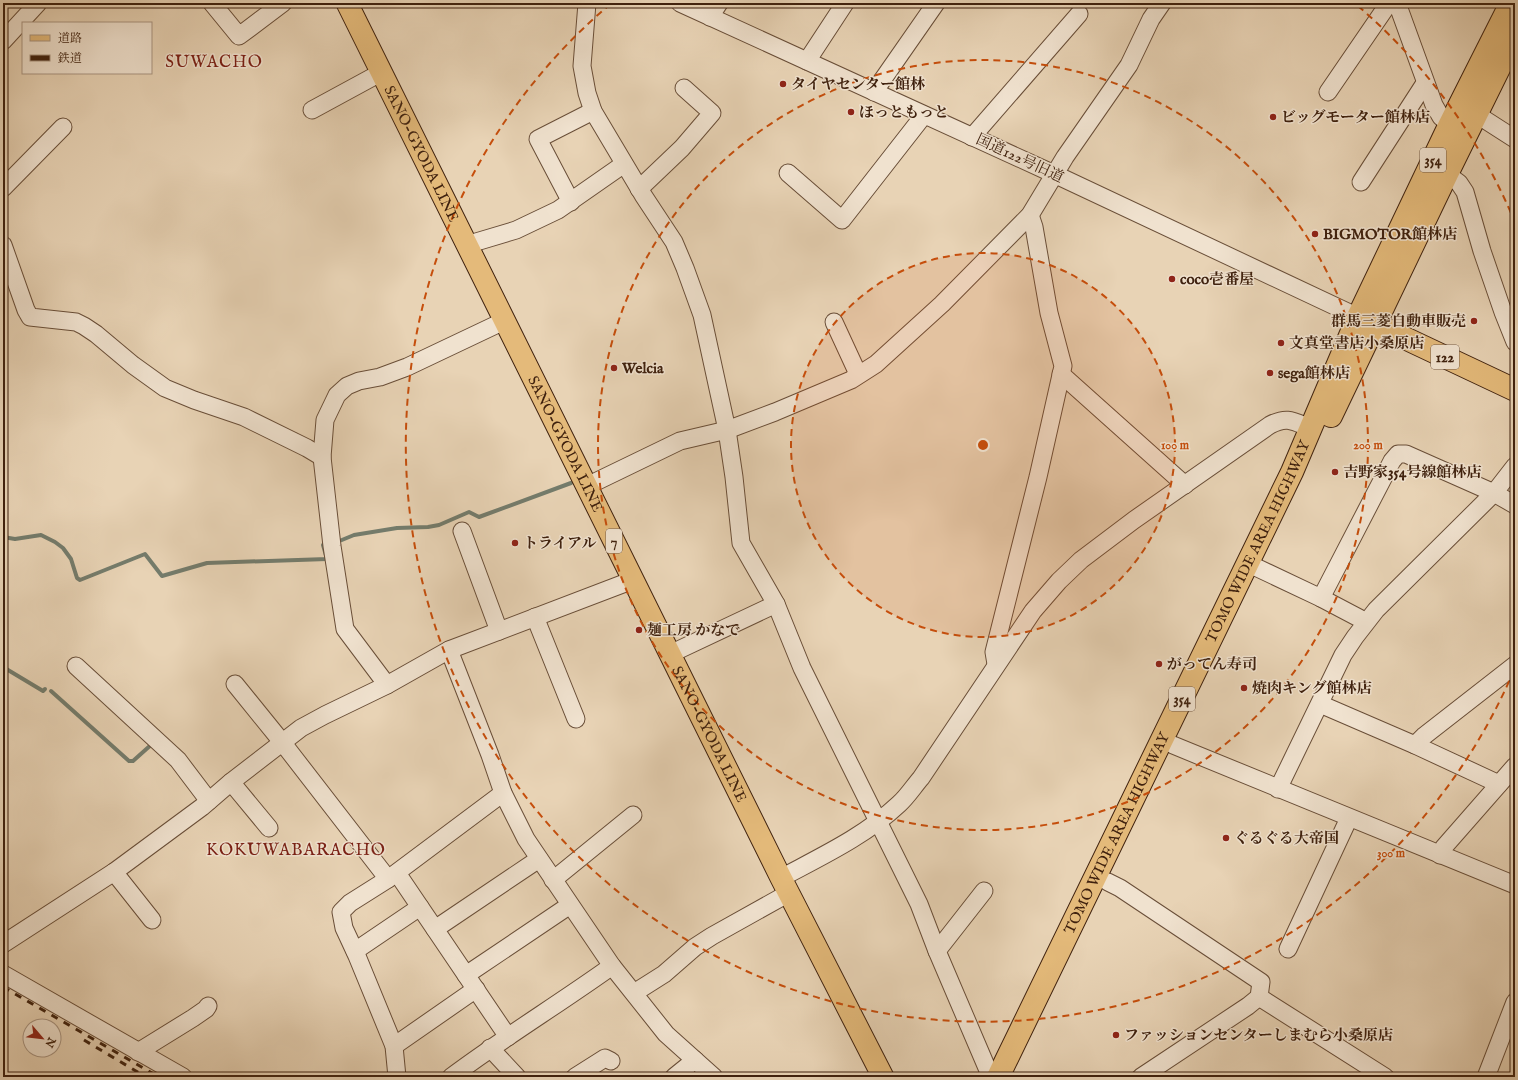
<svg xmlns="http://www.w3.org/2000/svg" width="1518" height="1080" font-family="'IM FELL English','Noto Serif JP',serif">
<rect width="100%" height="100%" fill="#e8d3b5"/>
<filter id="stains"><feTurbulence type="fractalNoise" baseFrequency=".005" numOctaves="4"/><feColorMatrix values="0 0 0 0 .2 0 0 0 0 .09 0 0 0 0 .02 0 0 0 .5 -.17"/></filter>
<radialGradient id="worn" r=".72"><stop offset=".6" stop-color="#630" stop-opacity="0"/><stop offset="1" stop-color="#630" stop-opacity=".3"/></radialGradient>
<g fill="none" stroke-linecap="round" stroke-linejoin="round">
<!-- stream -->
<g stroke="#747c6c" stroke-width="4">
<path d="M3 537 15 539 41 535 55 542 63 548 71 559 77 578 80 580 145 554 162 576 207 563 327 559 323 545 325 542"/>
<path d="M337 542 354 535 397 528 428 527 439 525 469 512 479 517 571 483"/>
<path d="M3 667 43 691 45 689"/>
<path d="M51 691 129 761H133L152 744"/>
</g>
<defs>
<g id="minor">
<path d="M212 3 239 36 283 3"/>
<path d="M587 3 582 66 587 93 593 111 643 195 674 242 685 268 702 315 727 430 734 477 741 543 776 604 802 668 919 904 937 951 987 1068 994 1077"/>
<path d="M680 3 1054 174 1358 317"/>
<path d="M1397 3 1434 105 1441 117 1450 124"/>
<path d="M710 17 719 3"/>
<path d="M3 41 38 3"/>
<path d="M807 61 845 3"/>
<path d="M874 92 936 3"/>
<path d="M1328 92 1389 3"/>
<path d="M312 110 382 72"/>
<path d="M1476 114 1515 139"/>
<path d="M972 137 1079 14"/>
<path d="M788 173 842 220 924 115"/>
<path d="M1447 174 1459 183 1465 192 1482 251 1503 312 1515 342"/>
<path d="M1361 182 1425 83"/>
<path d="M3 188 63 127"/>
<path d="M639 189 682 148 712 113 684 88"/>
<path d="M571 202 538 139 593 111"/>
<path d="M3 245 26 310 30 317 76 322 84 326 96 334 133 365 165 388 194 400 244 417 307 448 322 457"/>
<path d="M466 245 516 230 558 210 624 164"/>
<path d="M834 322 858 374"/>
<path d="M1061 374 1185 485"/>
<path d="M587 486 680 441 727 430 775 412 851 380 876 364 942 304 1030 215 1065 157 1129 65 1151 19 1162 3"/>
<path d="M462 531 499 631"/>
<path d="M1247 563 1321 598 1359 618 1365 623"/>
<path d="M1321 598 1392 461 1398 454H1406L1494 493 1515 505"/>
<path d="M535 617 576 719"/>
<path d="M449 650 490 755 503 793 526 839 612 966 666 1034 714 1077"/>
<path d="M670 654 776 604"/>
<path d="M996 664 994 652 1038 477 1063 366 1049 313 1034 227 1030 215"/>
<path d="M76 666 178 760 209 801"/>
<path d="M235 684 282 742 388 879"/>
<path d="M387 685 345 629 332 546 322 457 325 420 337 395 347 386 359 381 380 377 407 367 504 321"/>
<path d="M1320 704 1415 745 1499 784"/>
<path d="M1173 745 1515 885"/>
<path d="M1415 745 1424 736 1515 665"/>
<path d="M231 782 269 828"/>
<path d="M1278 789 1343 655 1355 637 1376 610 1494 493 1515 466"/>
<path d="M1440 855 1444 847 1515 766"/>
<path d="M114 872 152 920"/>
<path d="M397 873 508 1037"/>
<path d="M781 878C822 856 865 836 899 804 907 797 914 786 921 778L1033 611 1059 581 1081 560 1134 520 1270 425C1287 416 1293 421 1310 428"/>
<path d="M553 880 633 815"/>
<path d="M1108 882 1120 888 1261 982 1259 997 1248 1006 1141 1077"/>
<path d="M435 929 539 859"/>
<path d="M3 944 114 872 202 807 231 782 301 728 325 715 387 685 449 650 633 580"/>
<path d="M1288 949 1349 818"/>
<path d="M355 951 420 907"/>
<path d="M937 951 984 891"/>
<path d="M3 974 183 1077"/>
<path d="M466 975 570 905"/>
<path d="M634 993 664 974 695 947 712 936 789 893"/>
<path d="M1259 997 1385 1077"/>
<path d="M394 1046 476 989"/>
<path d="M490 1048 517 1077"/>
<path d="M138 1052 193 1018 206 1009 208 1006"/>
<path d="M397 1077 394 1046 357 956 344 928 341 912 350 903 388 879 503 793"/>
<path d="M451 1077C503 1038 559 1004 612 966"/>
<path d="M575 1077 605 1058 611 1061"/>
<path d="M674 1077 695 1060"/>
<path d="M1486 1077 1515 1002"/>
</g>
<g id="major">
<path id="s1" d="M347 3 781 878 883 1077"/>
</g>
<g id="highway">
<path d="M1361 319 1375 324 1515 390"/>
<path d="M1331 416 1447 174 1515 36"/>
<path id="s2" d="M998 1077 1292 472 1358 317 1450 124 1511 3"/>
</g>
</defs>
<!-- minor casing -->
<use href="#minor" stroke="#694e38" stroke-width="19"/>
<!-- major casing -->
<use href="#major" stroke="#3f210e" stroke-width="23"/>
<!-- highway casing -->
<use href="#highway" stroke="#3f210e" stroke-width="24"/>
<!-- minor -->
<use href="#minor" stroke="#f0e2cf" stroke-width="17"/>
<!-- major -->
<use href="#major" stroke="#e4ba7a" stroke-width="21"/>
<!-- highway -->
<use href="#highway" stroke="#e4ba7a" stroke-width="22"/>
<!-- rail -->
<g stroke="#3f210e" stroke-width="3" stroke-dasharray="7 7" stroke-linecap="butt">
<path d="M3 987 159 1077"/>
<path d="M84 1040 146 1077"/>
</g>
</g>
<!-- distance rings -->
<circle cx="983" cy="445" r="192" fill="#c64e0c" fill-opacity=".12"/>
<g fill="none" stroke="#c64e0c" stroke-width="2" stroke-dasharray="7 5">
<circle cx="983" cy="445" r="192"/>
<circle cx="983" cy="445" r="385"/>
<path d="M1514 670A577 577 0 1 1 608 6M1358 6A577 577 0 0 1 1514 220"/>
</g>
<!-- markers -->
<g fill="#8f2418" stroke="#f0e2cf" stroke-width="1.5">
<circle cx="783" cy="84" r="4"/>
<circle cx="851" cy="112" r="4"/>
<circle cx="1273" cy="117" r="4"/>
<circle cx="1315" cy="234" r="4"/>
<circle cx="1172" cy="279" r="4"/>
<circle cx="1474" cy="321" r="4"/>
<circle cx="1281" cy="343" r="4"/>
<circle cx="614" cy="368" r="4"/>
<circle cx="1270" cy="373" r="4"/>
<circle cx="1335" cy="472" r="4"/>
<circle cx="515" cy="543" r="4"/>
<circle cx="639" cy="630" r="4"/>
<circle cx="1159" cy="664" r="4"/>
<circle cx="1244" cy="688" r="4"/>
<circle cx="1226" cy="838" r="4"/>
<circle cx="1116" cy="1035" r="4"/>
</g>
<g text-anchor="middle" stroke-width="3" stroke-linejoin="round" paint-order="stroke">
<!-- shield labels -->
<g fill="#f0e2cf" stroke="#745b48" stroke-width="1">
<rect x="1420" y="148" width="26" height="24" rx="3"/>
<rect x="1431" y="345" width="28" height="24" rx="3"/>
<rect x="606" y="529" width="16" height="24" rx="3"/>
<rect x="1169" y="687" width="26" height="24" rx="3"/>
</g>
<g font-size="14" font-weight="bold" fill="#3f210e">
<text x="1433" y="165">354</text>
<text x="1445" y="362">122</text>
<text x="614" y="546">7</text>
<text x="1182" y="704">354</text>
</g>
<!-- poi labels -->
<g font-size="15" font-weight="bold" fill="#3f210e" stroke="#f0e2cf" text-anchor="start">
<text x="791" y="89">タイヤセンター館林</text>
<text x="859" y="117">ほっともっと</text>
<text x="1281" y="122">ビッグモーター館林店</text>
<text x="1323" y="239">BIGMOTOR館林店</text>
<text x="1180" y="284">coco壱番屋</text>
<text x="1466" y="326" text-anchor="end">群馬三菱自動車販売</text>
<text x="1289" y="348">文真堂書店小桑原店</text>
<text x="622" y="373">Welcia</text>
<text x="1278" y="378">sega館林店</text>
<text x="1343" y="477">吉野家354号線館林店</text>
<text x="523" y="548">トライアル</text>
<text x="647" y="635">麺工房 かなで</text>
<text x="1167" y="669">がってん寿司</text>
<text x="1252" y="693">焼肉キング館林店</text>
<text x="1234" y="843">ぐるぐる大帝国</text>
<text x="1124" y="1040">ファッションセンターしまむら小桑原店</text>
</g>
<!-- street labels -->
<g font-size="15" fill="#3f210e" stroke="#f0e2cf">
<text dy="5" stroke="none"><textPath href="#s1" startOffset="168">SANO-GYODA LINE</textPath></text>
<text transform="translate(1020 158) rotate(25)" y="5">国道122号旧道</text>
<text dy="5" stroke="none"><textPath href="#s1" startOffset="492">SANO-GYODA LINE</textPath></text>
<text dy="5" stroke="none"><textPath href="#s2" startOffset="595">TOMO WIDE AREA HIGHWAY</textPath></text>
<text dy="5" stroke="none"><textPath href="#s1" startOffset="816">SANO-GYODA LINE</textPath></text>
<text dy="5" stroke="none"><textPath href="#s2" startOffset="271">TOMO WIDE AREA HIGHWAY</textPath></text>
</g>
<!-- quarter labels -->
<g font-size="17" letter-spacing="1" fill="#7a1f14" stroke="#f0e2cf">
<text x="214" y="67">SUWACHO</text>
<text x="296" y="855">KOKUWABARACHO</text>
</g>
</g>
<circle cx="983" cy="445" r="6" fill="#c64e0c" stroke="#f0e2cf" stroke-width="2"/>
<g font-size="12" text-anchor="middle" font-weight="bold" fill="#c64e0c" stroke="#f0e2cf" stroke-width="3" stroke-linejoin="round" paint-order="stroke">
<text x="1175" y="449">100 m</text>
<text x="1368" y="449">200 m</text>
<text x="1391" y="857">300 m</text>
</g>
<!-- margin -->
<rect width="1518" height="1080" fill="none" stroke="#e8d3b5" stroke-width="16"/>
<rect x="4" y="4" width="1510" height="1072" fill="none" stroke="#3f210e" stroke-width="2"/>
<rect x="8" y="8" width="1502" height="1064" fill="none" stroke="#3f210e"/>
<!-- legend -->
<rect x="22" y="22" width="130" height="52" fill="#f0e2cf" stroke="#a99582"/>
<rect x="30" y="35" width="20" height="6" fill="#e4ba7a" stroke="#a99582"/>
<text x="58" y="42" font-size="12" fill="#3f210e">道路</text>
<rect x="30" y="55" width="20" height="6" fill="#3f210e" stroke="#a99582"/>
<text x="58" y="62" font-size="12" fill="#3f210e">鉄道</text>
<!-- north arrow -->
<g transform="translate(42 1038) rotate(118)"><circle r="19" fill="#f0e2cf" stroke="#a99582"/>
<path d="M0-3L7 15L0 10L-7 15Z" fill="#8f2418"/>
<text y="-6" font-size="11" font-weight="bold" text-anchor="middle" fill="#3f210e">N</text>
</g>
<rect width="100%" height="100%" filter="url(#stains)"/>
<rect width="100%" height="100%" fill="url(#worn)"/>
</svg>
